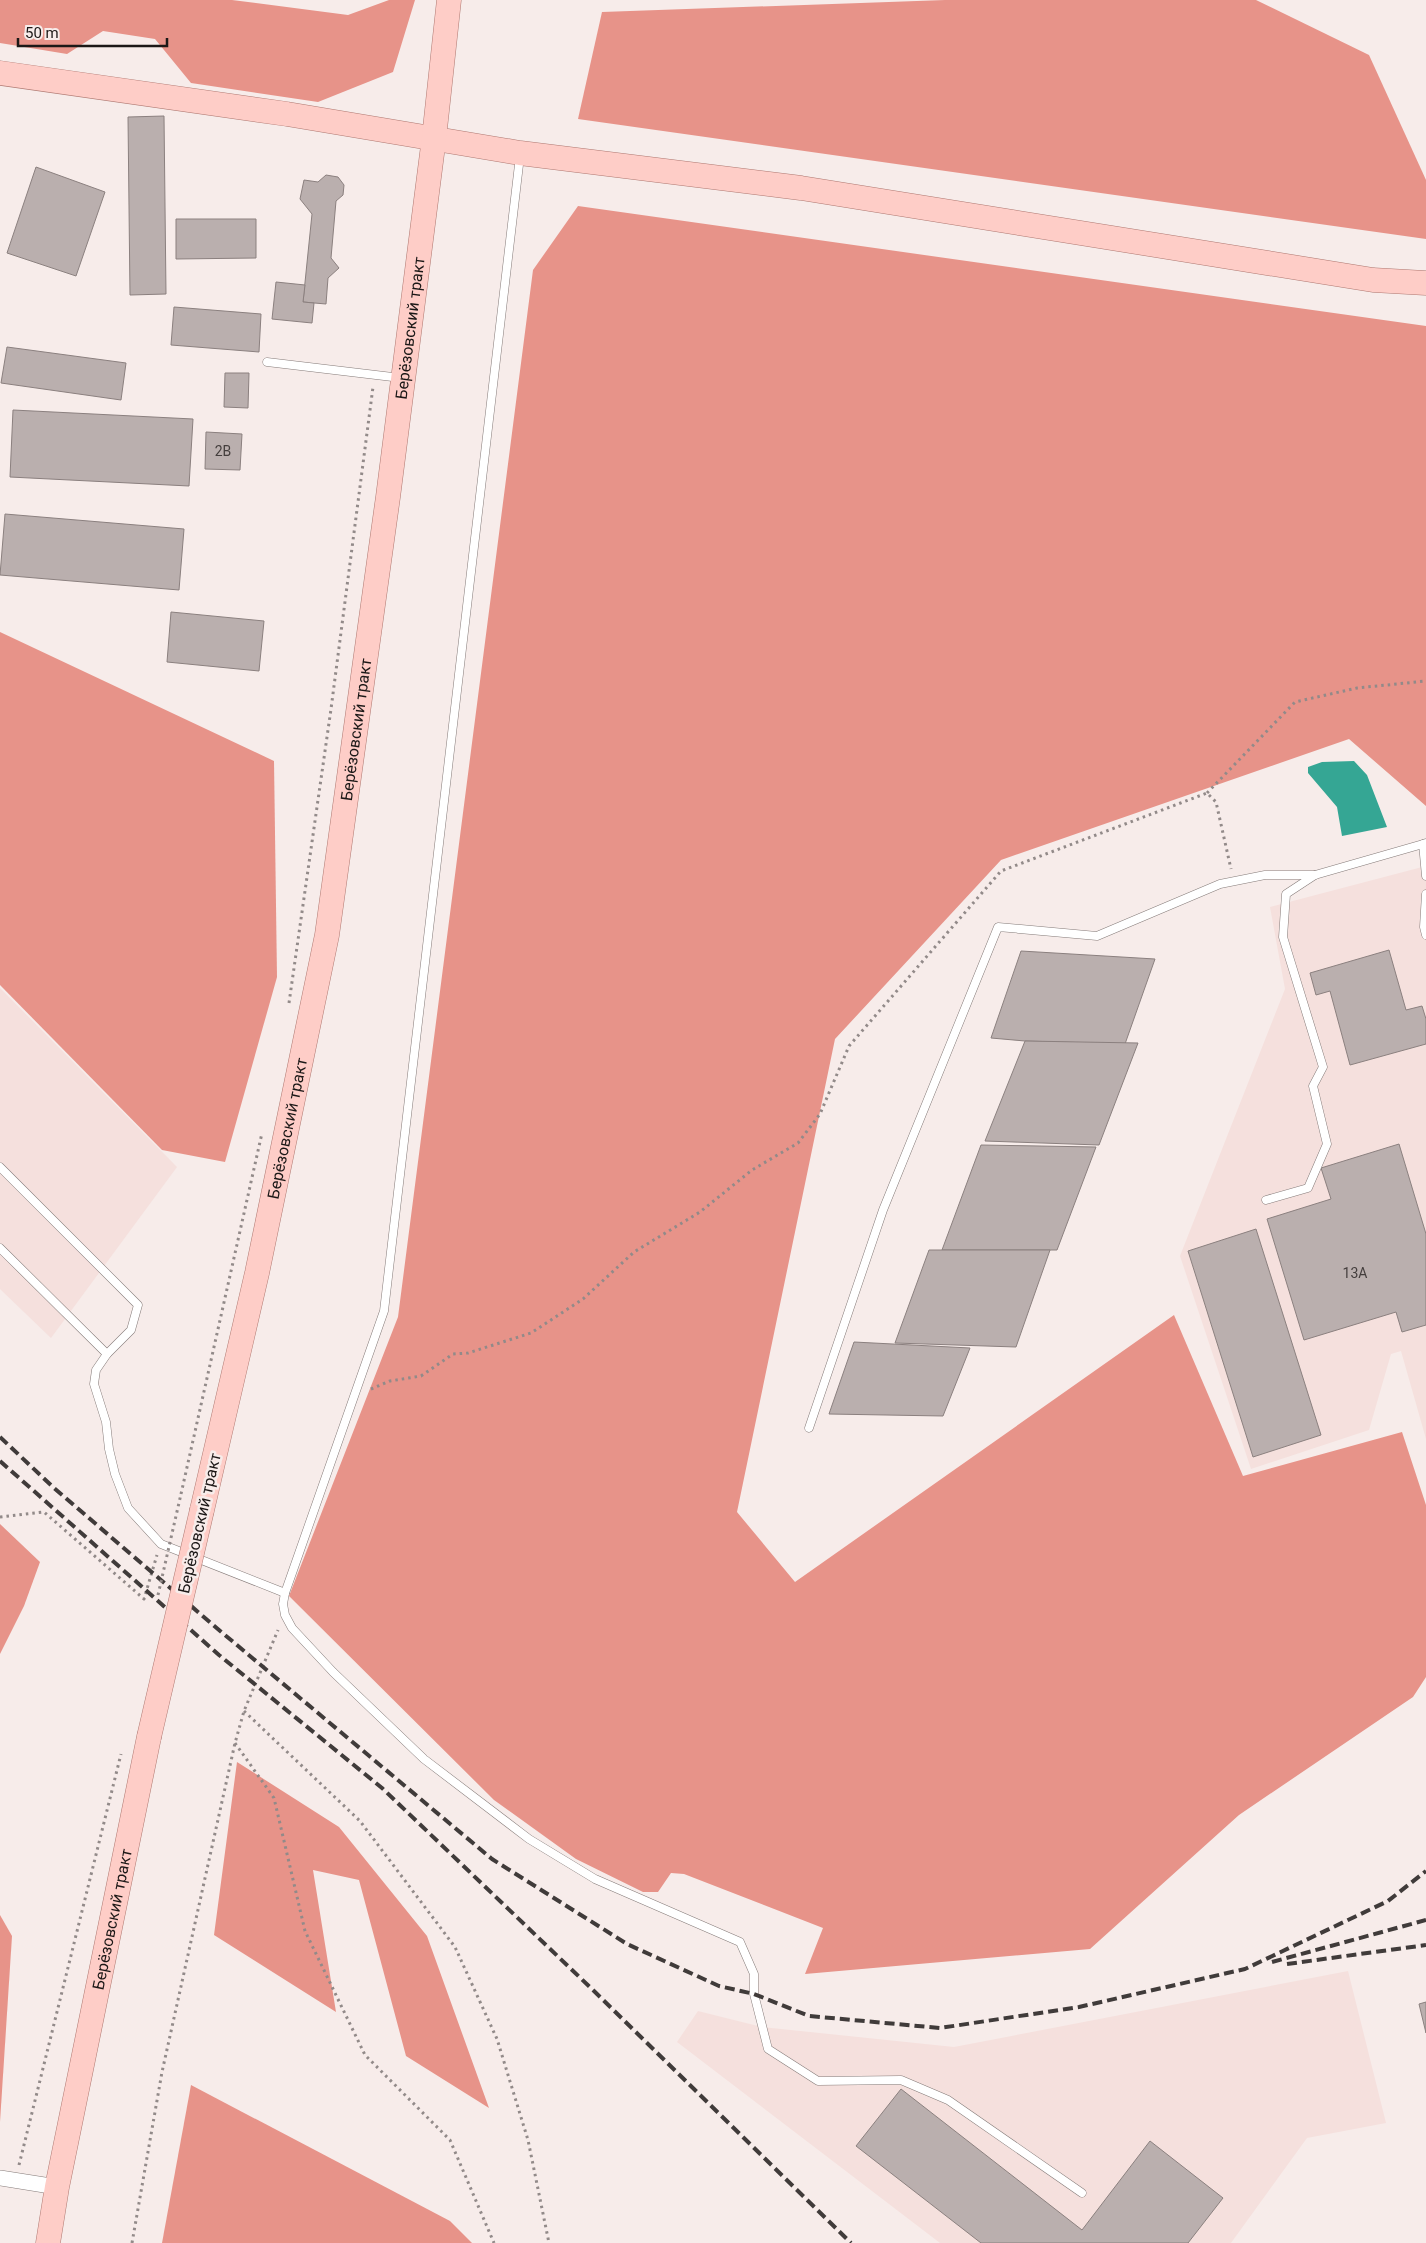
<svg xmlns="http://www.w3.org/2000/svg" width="1426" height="2243" font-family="Roboto,sans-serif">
<rect width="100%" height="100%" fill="#f7ecea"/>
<!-- built -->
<g fill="#f5e0dd">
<path d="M1426 866V1439L1401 1351 1391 1354 1369 1430 1251 1469 1180 1256 1285 989 1270 907Z"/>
<path d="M0 988 177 1167 51 1338 0 1289Z"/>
<path d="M1348 1971 1386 2123 1307 2138 1231 2243H940L677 2042 698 2011 762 2027 954 2047Z"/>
</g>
<!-- forest -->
<g fill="#e79389">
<path d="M0 0H232L348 15 389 0H415L393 72 318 102 191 83 155 39 103 31 67 54 0 43Z"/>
<path d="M945 0H1256L1369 55 1426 180V239L578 119 602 12Z"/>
<path d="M578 206 1426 326V806L1349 739 1001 860 835 1039 737 1512 795 1582 1174 1315 1243 1476 1402 1432 1426 1505V1677L1413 1697 1239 1815 1090 1949 805 1974 823 1928 684 1874 671 1873 658 1892H643L576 1859 494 1800 289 1596 398 1317 533 270Z"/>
<path d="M0 632 274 761 277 977 225 1162 162 1150 0 985Z"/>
<path d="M0 1524 40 1562 24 1606 0 1654Z"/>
<path d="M237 1762 339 1827 427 1936 489 2108 406 2056 359 1880 313 1870 336 2012 214 1935Z"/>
<path d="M0 1915 12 1936 0 2122Z"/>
<path d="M191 2085 450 2221 472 2243H162Z"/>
</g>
<!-- water -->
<path fill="#35a694" d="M1354 761 1367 775 1387 827 1342 836 1337 807 1308 773V767L1322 762Z"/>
<!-- building -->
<g fill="#baafae" stroke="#8b807f">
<path d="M164 116 166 294 130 295 128 117Z"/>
<path d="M36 167 105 192 76 276 7 253Z"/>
<path d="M326 175 338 177 344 185 343 195 336 201 331 258 339 268 328 278 326 304 303 302 312 214 300 199 304 180 318 182Z"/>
<path d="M176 219H256V258L176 259Z"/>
<path d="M276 282 305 285 303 302 314 303 312 323 272 319Z"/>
<path d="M174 307 261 314 259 352 171 345Z"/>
<path d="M7 347 126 363 121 400 1 383Z"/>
<path d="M225 373H249L248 408 224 407Z"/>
<path d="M13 410 193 419 189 486 10 477Z"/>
<path d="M206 432 242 434 240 470 205 469Z"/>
<path d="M5 514 184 529 179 590 0 575Z"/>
<path d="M171 612 264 621 259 671 167 662Z"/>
<path d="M1389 950 1406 1010 1422 1006 1426 1019V1044L1350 1065 1330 991 1316 995 1310 973Z"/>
<path d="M1021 951 1155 959 1125 1044 1025 1041 991 1038Z"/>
<path d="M1025 1041 1138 1043 1099 1145 985 1141Z"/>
<path d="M1399 1144 1426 1234V1325L1402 1332 1396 1312 1304 1340 1267 1219 1331 1199 1321 1168Z"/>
<path d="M981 1145 1096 1147 1057 1250H942Z"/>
<path d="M1256 1229 1321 1435 1253 1457 1188 1251Z"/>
<path d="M929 1250H1050L1016 1347 895 1343Z"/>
<path d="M854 1342 970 1348 943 1416 829 1414Z"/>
<path d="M1426 2002V2033L1419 2004Z"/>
<path d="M901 2089 1082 2230 1150 2141 1223 2198 1188 2243H981L856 2146Z"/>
</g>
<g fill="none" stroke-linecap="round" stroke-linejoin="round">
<defs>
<g id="service">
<path d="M520 156 384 1311 285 1593 283 1604 285 1615 292 1628 333 1672 424 1759 529 1839 595 1879 740 1942 754 1974V1994L768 2049 818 2081 901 2080 948 2100 1082 2193"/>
<path d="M267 362 401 378"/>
<path d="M1426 843 1423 844 1426 876"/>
<path d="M1426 894 1424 927 1426 935"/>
<path d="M0 1167 138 1305 131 1330 107 1354 0 1248"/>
<path d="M1266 1200 1308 1188 1327 1144 1313 1086 1323 1067 1283 937 1286 894 1315 875 1423 844"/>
<path d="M107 1354 96 1370 94 1384 106 1422 109 1449 115 1474 128 1508 161 1544 285 1593"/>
<path d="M809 1428 883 1210 998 927 1097 936 1220 884 1265 875H1315"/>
</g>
<path id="minor" d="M0 2178 57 2187"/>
<g id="primary">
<path d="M0 73 287 114 520 153 801 188 1373 280 1426 283"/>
<path id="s1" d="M202 1510 257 1273 327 935 388 497 434 138 449 0"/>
<path id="s2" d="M48 2243 57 2187 149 1737"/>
</g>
</defs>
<!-- service casing -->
<use href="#service" stroke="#857b79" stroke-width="9"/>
<!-- minor casing -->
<use href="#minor" stroke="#857b79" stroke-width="16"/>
<!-- primary casing -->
<use href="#primary" stroke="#ae7871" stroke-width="25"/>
<!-- path -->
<g stroke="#928a89" stroke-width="3" stroke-dasharray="2.5 4" stroke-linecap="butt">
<path d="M1207 793 1295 702 1357 688 1426 681"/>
<path d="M289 1003 331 709 373 387"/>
<path d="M371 1389 390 1381 421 1376 453 1354 468 1353 531 1333 583 1299 634 1252 700 1212 752 1170 798 1143 820 1114 849 1046 1001 871 1207 793 1216 802 1231 869"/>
<path d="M181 1494 262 1133"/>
<path d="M0 1517 44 1512 144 1599 157 1555"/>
<path d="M244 1711 360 1821 455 1947 497 2039 528 2140 549 2243"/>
<path d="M235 1743 274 1798 305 1931 365 2055 450 2140 494 2243"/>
<path d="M19 2165 121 1754"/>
<path d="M132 2243 162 2072 235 1743 244 1711 278 1630"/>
</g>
<!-- service -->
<use href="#service" stroke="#fff" stroke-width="8"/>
<!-- minor -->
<use href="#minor" stroke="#fff" stroke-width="15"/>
<!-- primary -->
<use href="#primary" stroke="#fecdc7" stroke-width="24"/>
<!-- rail -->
<g stroke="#403b3a" stroke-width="4" stroke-dasharray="10 5" stroke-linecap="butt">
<path d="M0 1437 54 1488 219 1630 492 1859 627 1944 719 1986 754 1994 809 2016 940 2028 1079 2007 1245 1969 1388 1901 1426 1871"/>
<path d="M0 1461 219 1655 382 1788 594 1991 851 2243"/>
<path d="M1272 1962 1426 1920"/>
<path d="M1287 1964 1426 1945"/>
</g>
<defs>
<path id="primary-bridge" d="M149 1737 202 1510"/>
</defs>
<!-- primary-bridge casing -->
<use href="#primary-bridge" stroke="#ae7871" stroke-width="25" stroke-linecap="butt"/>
<!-- path-bridge -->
<path stroke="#928a89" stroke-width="3" stroke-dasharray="2.5 4" stroke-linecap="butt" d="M158 1595 181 1494"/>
<!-- primary-bridge -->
<use href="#primary-bridge" stroke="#fecdc7" stroke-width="24"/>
</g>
<g text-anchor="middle" stroke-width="5" stroke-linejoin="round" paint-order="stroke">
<!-- number labels -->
<g font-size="14" fill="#443e3d">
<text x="223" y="456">2В</text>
<text x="1355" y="1278">13А</text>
</g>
<!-- street labels -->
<g font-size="16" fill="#1c1817" stroke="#f7ecea">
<text dy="6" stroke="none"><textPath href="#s1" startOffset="1201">Берёзовский тракт</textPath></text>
<text dy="6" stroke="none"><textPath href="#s1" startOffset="796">Берёзовский тракт</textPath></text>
<text dy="6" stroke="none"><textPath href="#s1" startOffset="391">Берёзовский тракт</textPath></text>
<text transform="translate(199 1523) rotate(-77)" y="6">Берёзовский тракт</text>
<text dy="6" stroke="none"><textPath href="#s2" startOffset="330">Берёзовский тракт</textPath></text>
</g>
</g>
<!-- scale -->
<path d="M18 38v8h149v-8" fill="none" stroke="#1c1817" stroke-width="2.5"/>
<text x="25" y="38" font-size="15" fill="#1c1817" stroke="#f7ecea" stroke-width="4" paint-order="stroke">50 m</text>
</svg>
